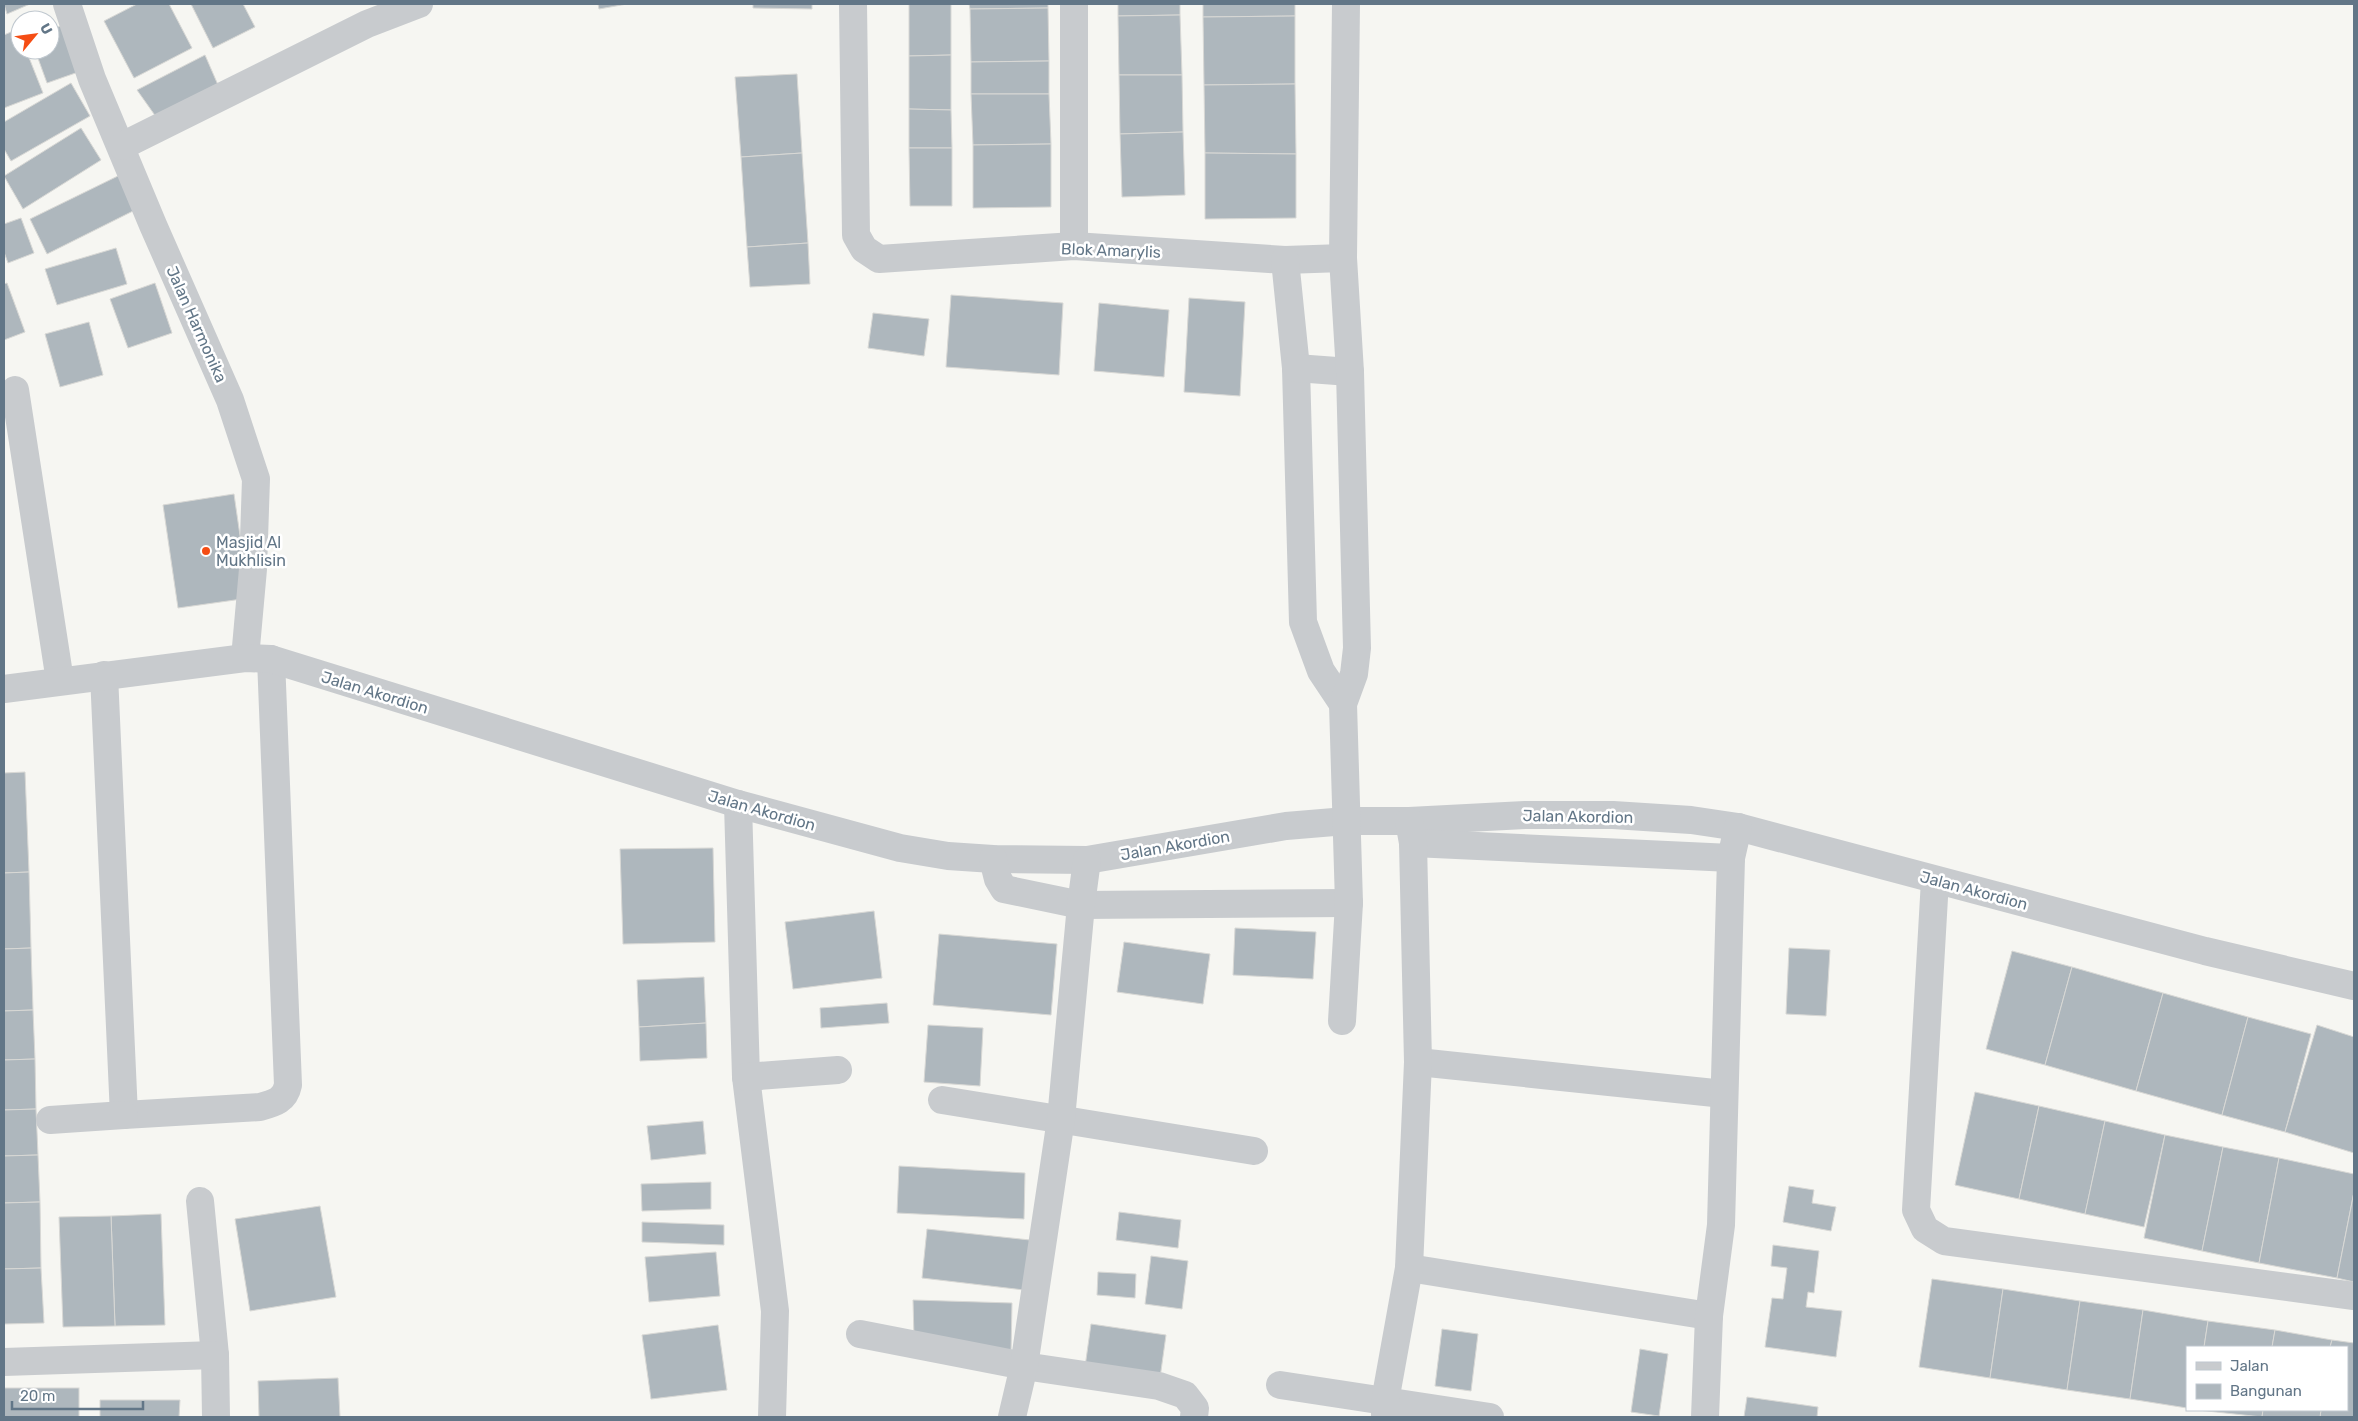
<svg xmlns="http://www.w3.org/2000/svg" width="2358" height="1421" font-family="Rubik,sans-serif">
<rect width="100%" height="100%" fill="#f6f6f2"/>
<!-- building -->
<g fill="#aeb7bd" stroke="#d8d8d5">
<path d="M4 4H30L7 14Z"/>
<path d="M137 4H169L192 48 134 78 104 21Z"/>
<path d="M191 4H243L255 27 213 48Z"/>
<path d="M598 4H627L599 9Z"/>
<path d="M753 4H812V9L753 8Z"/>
<path d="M909 4H951V55L909 56Z"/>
<path d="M969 4H1048V8L970 9Z"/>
<path d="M1118 4H1180V15L1118 16Z"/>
<path d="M1203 4H1295V16L1203 17Z"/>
<path d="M1048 8 1049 61 971 62 970 9Z"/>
<path d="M1180 15 1182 75H1119L1118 16Z"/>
<path d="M1295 16V84L1204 85 1203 17Z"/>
<path d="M68 23 84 70 47 83 35 50H50V30Z"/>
<path d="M18 29 20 50H26L43 93 4 108V35Z"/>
<path d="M205 55 218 85 159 121 137 90Z"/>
<path d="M951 55V110L909 109V56Z"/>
<path d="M1049 61V94H971V62Z"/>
<path d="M797 74 802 153 741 157 735 77Z"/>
<path d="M1119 75H1182L1183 132 1120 134Z"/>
<path d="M71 83 90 116 11 161 4 149V122Z"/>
<path d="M1295 84 1296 154 1205 153 1204 85Z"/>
<path d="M971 94H1049L1051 144 973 145Z"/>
<path d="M909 109 951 110 952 148H909Z"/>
<path d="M81 128 101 160 23 209 4 176Z"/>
<path d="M1183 132 1185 195 1122 197 1120 134Z"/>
<path d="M1051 144V207L973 208V145Z"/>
<path d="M909 148H952V206H910Z"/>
<path d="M802 153 808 243 747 247 741 157Z"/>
<path d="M1205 153 1296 154V218L1205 219Z"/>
<path d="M122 174 139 208 47 254 30 219Z"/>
<path d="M21 218 34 253 8 263 4 252V224Z"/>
<path d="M808 243 810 284 750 287 747 247Z"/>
<path d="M116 248 127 284 57 305 45 269Z"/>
<path d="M7 283 25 332 4 340V284Z"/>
<path d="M155 283 172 333 128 348 110 299Z"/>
<path d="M951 295 1063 303 1059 375 946 367Z"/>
<path d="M1189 298 1245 302 1240 396 1184 392Z"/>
<path d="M1099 303 1169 310 1164 377 1094 371Z"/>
<path d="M873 313 929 319 924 356 868 348Z"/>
<path d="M89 322 103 375 60 387 45 334Z"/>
<path d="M234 494 249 598 178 608 163 505Z"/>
<path d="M25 772 29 872 4 873V773Z"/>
<path d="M713 848 715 942 623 944 620 849Z"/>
<path d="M29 872 31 948 4 949V873Z"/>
<path d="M874 911 882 978 793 989 785 922Z"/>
<path d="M1235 928 1316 932 1313 979 1233 975Z"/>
<path d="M939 934 1057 944 1051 1015 933 1005Z"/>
<path d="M1124 942 1210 954 1203 1004 1117 992Z"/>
<path d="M31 948 33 1010 4 1011V949Z"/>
<path d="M1789 948 1830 950 1826 1016 1786 1014Z"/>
<path d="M2012 951 2072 967 2045 1065 1986 1049Z"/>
<path d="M2072 967 2163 993 2136 1091 2045 1065Z"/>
<path d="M704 977 706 1023 639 1027 637 980Z"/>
<path d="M2163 993 2248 1017 2222 1115 2136 1091Z"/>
<path d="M887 1003 889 1023 821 1028 820 1008Z"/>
<path d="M33 1010 35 1059 4 1060V1011Z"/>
<path d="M2248 1017 2311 1034 2285 1132 2222 1115Z"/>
<path d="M706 1023 707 1058 640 1061 639 1027Z"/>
<path d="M928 1025 983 1028 980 1086 924 1082Z"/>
<path d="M2317 1025 2354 1037V1153L2285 1132Z"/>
<path d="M35 1059 36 1109 4 1110V1060Z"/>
<path d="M1975 1092 2039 1106 2019 1199 1955 1185Z"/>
<path d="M2039 1106 2105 1121 2085 1214 2019 1199Z"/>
<path d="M36 1109 38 1155 4 1156V1110Z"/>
<path d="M703 1121 706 1154 651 1160 647 1126Z"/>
<path d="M2105 1121 2165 1135 2144 1227 2085 1214Z"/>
<path d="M2165 1135 2223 1147 2202 1251 2144 1238Z"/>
<path d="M2223 1147 2279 1158 2259 1263 2202 1251Z"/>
<path d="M38 1155 40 1202 4 1203V1156Z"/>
<path d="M2279 1158 2354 1174V1192L2337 1278 2259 1263Z"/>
<path d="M899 1166 1025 1173 1024 1219 897 1213Z"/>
<path d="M711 1182V1209L642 1211 641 1184Z"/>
<path d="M1789 1186 1814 1190 1812 1203 1836 1207 1831 1231 1783 1222Z"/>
<path d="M2354 1192V1282L2337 1278Z"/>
<path d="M40 1202 41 1268 4 1269V1203Z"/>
<path d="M320 1206 336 1297 250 1311 235 1219Z"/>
<path d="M1119 1212 1181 1220 1178 1248 1116 1240Z"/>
<path d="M161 1214 165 1325 115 1326 111 1216Z"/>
<path d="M111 1216 115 1326 63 1327 59 1217Z"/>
<path d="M642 1222 724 1225V1245L642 1242Z"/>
<path d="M927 1229 1030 1240 1024 1290 922 1278Z"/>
<path d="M1773 1245 1819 1251 1814 1293 1808 1292 1806 1307 1842 1311 1836 1357 1765 1347 1772 1298 1783 1299 1787 1268 1771 1266Z"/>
<path d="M716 1252 720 1296 649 1302 645 1257Z"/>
<path d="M1151 1256 1188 1261 1182 1309 1145 1304Z"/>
<path d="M41 1268 44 1323 4 1324V1269Z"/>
<path d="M1098 1272 1136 1274 1135 1298 1097 1295Z"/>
<path d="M1932 1279 2003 1289 1990 1378 1919 1367Z"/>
<path d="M2003 1289 2080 1301 2067 1390 1990 1378Z"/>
<path d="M913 1300 1012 1303 1011 1352 914 1337Z"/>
<path d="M2080 1301 2143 1310 2130 1399 2067 1390Z"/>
<path d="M2143 1310 2208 1321 2204 1347H2187V1408L2130 1399Z"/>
<path d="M2208 1321 2275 1330 2272 1347H2204Z"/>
<path d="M1091 1324 1166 1335 1160 1378 1085 1367Z"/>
<path d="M718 1325 727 1390 651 1399 642 1335Z"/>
<path d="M1442 1329 1478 1334 1471 1391 1435 1386Z"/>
<path d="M2275 1330 2332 1340 2330 1347H2272Z"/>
<path d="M2332 1340 2354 1343V1417H2320L2321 1410H2347V1347H2330Z"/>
<path d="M1640 1349 1668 1354 1659 1416 1631 1412Z"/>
<path d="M338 1378 340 1417H259L258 1381Z"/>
<rect x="4" y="1388" width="75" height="29"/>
<path d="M1747 1397 1818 1407 1817 1417H1744Z"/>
<path d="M100 1400H180L179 1417H100Z"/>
<path d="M2198 1410H2263L2262 1417Z"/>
<path d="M2263 1410H2321L2320 1417H2262Z"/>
</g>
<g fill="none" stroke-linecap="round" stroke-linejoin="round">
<!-- minor -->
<g stroke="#c8cbce" stroke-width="28">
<path d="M67 4 92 79 153 225 230 400 256 479 253 569 245 658"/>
<path d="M853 4 856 235 864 249 879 259 1074 246 1285 260 1343 258"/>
<path d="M122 146 367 24 419 4"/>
<path d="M1074 246V4"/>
<path d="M1285 260 1296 368 1303 622 1321 671 1343 704"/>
<path d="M1296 368 1350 372"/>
<path d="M15 390 60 681"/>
<path d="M104 675 124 1115 260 1107C275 1103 285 1100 288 1085L271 659"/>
<path d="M4 689 245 658 271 659 738 804 900 848 948 856 993 859 1087 860 1286 826 1346 821H1409L1525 815H1613L1691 820 1738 827 2205 951 2354 986"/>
<path d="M738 804 746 1077 775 1311 772 1417"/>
<path d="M1413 843 1731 858"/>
<path d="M993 859 998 879 1004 889 1081 905 1349 903"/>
<path d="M1935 880 1916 1210 1925 1229 1944 1241 2354 1296"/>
<path d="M1342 1021 1349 903 1343 704 1354 674 1357 648 1350 372 1343 258 1346 4"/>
<path d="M1418 1062 1724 1094"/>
<path d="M746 1077 838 1070"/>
<path d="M942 1100 1254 1151"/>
<path d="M50 1120 124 1115"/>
<path d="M200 1201 215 1355 216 1417"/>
<path d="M1409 1268 1709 1316"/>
<path d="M860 1334 1024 1366 1159 1386 1185 1395 1195 1408 1194 1417"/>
<path d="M4 1362 215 1355"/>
<path d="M1280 1385 1490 1417"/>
<path d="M1012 1417 1024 1366 1061 1119 1081 905 1087 860"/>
<path d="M1385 1417V1401L1409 1268 1418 1062 1413 843 1409 821"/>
<path d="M1705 1417 1709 1316 1721 1225 1731 858 1738 827"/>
</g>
</g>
<!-- markers -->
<circle fill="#f54d14" stroke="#fff" stroke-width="2" cx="206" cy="551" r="5"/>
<g text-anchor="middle" stroke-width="5" stroke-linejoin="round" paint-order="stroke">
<!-- street labels -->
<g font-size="16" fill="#627687" stroke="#fff">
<text transform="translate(1111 250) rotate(2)" y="6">Blok Amarylis</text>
<text transform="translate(197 324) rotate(66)" y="6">Jalan Harmonika</text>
<text transform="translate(375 692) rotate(17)" y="6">Jalan Akordion</text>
<text transform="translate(762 810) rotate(16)" y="6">Jalan Akordion</text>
<text transform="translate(1578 816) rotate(1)" y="6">Jalan Akordion</text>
<text transform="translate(1175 845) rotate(-10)" y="6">Jalan Akordion</text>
<text transform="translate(1974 890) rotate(15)" y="6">Jalan Akordion</text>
</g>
<!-- poi labels -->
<g font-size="16" fill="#627687" stroke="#fff" text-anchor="start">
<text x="216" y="548">Masjid Al<tspan x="216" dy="18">Mukhlisin</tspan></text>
</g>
</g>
<!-- border -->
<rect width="2358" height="1421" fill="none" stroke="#627687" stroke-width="10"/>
<!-- legend -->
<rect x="2186" y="1346" width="162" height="65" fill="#ffffff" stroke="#c0c8cf"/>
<rect x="2196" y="1362" width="25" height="8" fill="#c8cbce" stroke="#c0c8cf"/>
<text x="2230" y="1371" font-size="15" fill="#627687">Jalan</text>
<rect x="2196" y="1384" width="25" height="15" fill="#aeb7bd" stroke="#c0c8cf"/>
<text x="2230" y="1396" font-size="15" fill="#627687">Bangunan</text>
<!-- north arrow -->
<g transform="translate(35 35) rotate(61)"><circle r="24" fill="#ffffff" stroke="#c0c8cf"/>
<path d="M0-4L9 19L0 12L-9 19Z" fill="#f54d14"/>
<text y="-8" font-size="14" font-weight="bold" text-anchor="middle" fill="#627687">U</text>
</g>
<!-- scale -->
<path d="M12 1401v8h131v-8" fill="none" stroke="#627687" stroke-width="2.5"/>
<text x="20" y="1401" font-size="15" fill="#627687" stroke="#ffffff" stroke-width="4" paint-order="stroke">20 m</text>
</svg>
